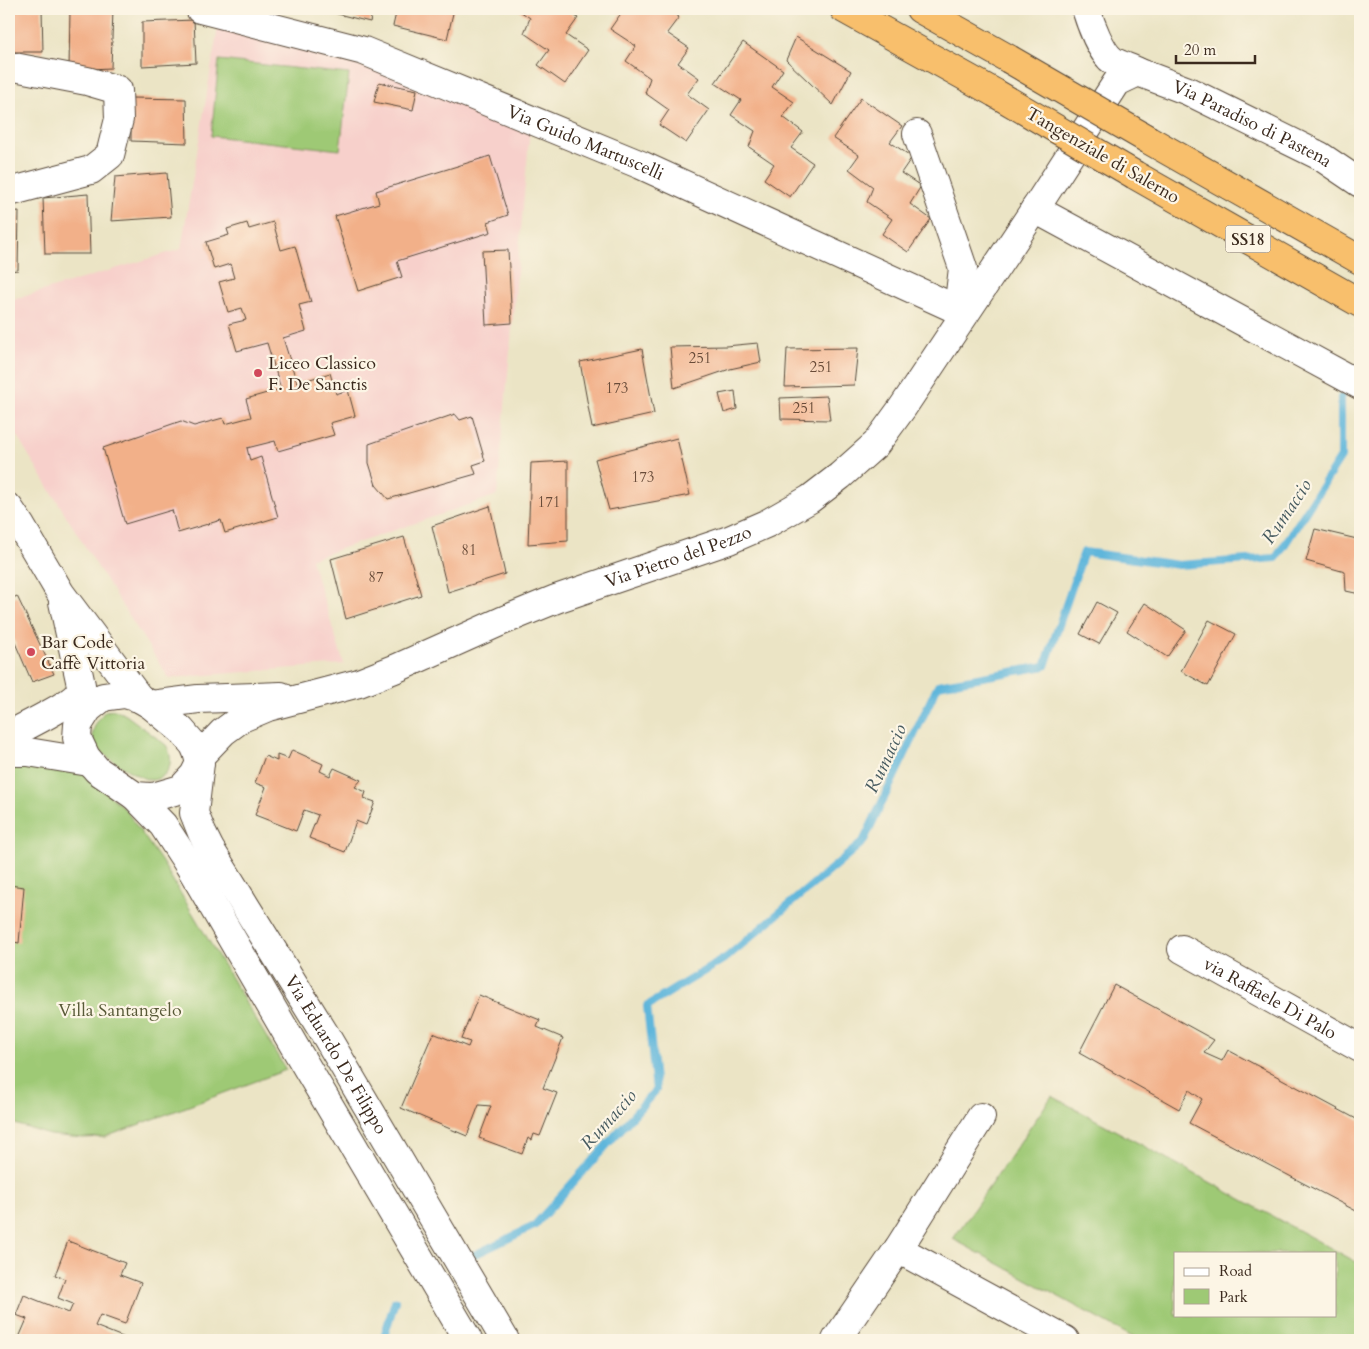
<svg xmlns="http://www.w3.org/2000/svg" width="1369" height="1349" font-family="Cardo,serif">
<rect width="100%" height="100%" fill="#fcf5e5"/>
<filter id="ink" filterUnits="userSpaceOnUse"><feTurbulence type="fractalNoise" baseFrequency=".02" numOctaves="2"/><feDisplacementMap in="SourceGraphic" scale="10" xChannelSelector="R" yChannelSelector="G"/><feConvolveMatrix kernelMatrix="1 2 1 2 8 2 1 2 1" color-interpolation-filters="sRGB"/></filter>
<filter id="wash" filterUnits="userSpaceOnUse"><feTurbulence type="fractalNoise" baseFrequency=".0096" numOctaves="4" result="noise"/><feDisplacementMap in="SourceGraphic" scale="20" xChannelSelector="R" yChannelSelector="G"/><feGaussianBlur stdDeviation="1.12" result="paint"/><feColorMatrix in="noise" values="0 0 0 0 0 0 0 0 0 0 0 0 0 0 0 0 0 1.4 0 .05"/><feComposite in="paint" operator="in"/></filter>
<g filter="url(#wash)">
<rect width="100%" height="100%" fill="#ebe4c5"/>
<!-- built -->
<path fill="#f7d0cb" d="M218 27 380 71 530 129 497 495 311 559 344 664 169 678 107 582 9 423V301L181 249Z"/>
<!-- green -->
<g fill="#9ec975" stroke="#6c7a4a" fill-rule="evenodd">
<path d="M219 60 349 74 340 150 211 136Z"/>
<path d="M115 710 126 715 166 745C175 759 170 778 152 780 143 781 109 759 101 752 98 749 93 744 93 739 91 728 99 719 105 711Z"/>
<path d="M9 764 80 770 124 808 162 862 286 1070 105 1137 83 1138 50 1135 9 1122Z"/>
<path d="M1052 1096 1360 1264V1340H1138L953 1239ZM1175 1253H1335V1315H1175Z"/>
</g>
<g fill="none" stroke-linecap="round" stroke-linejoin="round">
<!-- stream -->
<g stroke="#5eb6db" stroke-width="8">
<path d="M474 1255 534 1226 656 1090 647 1006 727 957 863 842 938 685 1045 666 1084 552 1179 565 1276 558 1341 457V398"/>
<path d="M383 1340 395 1301"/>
</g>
</g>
<g id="blocks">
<!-- building -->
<g fill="#f2b089">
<path d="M9 9H42L43 52H9Z"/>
<path d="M70 9H113L111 68 69 70Z"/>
<path d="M318 9H373L370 22Z"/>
<path d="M397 9H454L447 39 393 26Z"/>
<path d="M517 9H565L578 18 566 35 588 50 565 84 538 65 549 50 524 33 530 18Z"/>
<path d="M624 9H667L679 17 667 33 689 48 678 63 699 78 687 94 709 110 686 143 659 125 669 110 645 93 650 78 626 61 636 46 610 29Z"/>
<path d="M194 20 196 63 142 66V22Z"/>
<path d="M796 37 851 71 833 105 786 60Z"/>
<path d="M743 42 783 70 772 87 794 102 783 117 803 132 791 148 813 163 790 197 764 179 774 164 749 147 755 131 731 115 741 100 715 83Z"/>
<path d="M379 82 417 90 413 110 374 102Z"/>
<path d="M131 98 186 99 187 143 131 141Z"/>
<path d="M861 98 902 126 890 142 912 157 901 173 921 186 910 204 931 219 908 252 882 234 892 219 867 202 873 187 849 169 859 155 833 138Z"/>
<path d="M490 156 508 215 488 222 491 232 397 261 402 277 358 291 335 216 379 203 376 191Z"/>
<path d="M167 173 171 217 111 221 115 177Z"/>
<path d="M88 194 90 254H45L43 198Z"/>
<path d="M19 211 18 270 9 271V212Z"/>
<path d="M273 222 281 250 295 246 311 302 299 305 306 331 283 338 297 383 330 373 336 394 348 390 355 416 330 423 334 435 278 451 275 441 247 448 250 461 261 457 278 517 225 533 221 520 178 533 172 510 125 524 103 448 181 421 194 426 223 418 225 424 251 417 246 399 281 389 267 343 237 351 229 324 246 320 242 308 228 312 219 282 234 278 230 264 214 269 206 242 229 235 227 229 247 223 249 229Z"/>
<path d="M508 250 512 323 486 325 482 251Z"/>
<path d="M758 343 761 362 730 369 674 388 670 347 726 346Z"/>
<path d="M858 348 854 385 785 387 787 349Z"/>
<path d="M642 349 654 414 592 428 580 362Z"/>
<path d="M735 391 737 409 724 413 719 394Z"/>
<path d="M827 396 830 420 781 419 780 398Z"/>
<path d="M455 414 460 420 472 416 485 461 473 465 476 474 388 499 376 485 369 463V444Z"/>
<path d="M677 438 690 495 609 510 595 459Z"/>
<path d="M568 461V541L528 544 531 463Z"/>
<path d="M490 506 505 574 448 592 432 526Z"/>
<path d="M1315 529 1357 539 1360 529V594L1346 591 1345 572 1306 561Z"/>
<path d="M404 537 421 595 346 619 331 559Z"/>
<path d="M17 596 54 674 32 682 9 629V600Z"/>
<path d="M1097 602 1117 613 1099 644 1080 634Z"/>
<path d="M1145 603 1186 630 1167 657 1127 631Z"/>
<path d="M1209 620 1236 634 1208 686 1181 671Z"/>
<path d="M292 750 323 764 320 771 330 776 334 768 361 780 355 787 366 792 364 798 375 802 366 825 356 821 345 852 309 838 318 815 304 810 296 831 255 815 266 787 255 783 265 756 277 761V755L288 759Z"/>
<path d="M9 885 24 887 19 943 9 941Z"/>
<path d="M1114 985 1214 1040 1204 1053 1222 1061 1228 1050 1360 1121V1213L1189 1123 1202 1099 1189 1090 1179 1109 1079 1053Z"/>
<path d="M479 995 540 1020 537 1027 563 1038 543 1088 557 1093 540 1136 534 1134 532 1140 528 1138 522 1154 479 1138 491 1106 479 1105 467 1136 401 1108 433 1033 468 1047 470 1042 461 1039Z"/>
<path d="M68 1241 125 1263 120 1275 141 1283 125 1324 100 1315 95 1326 130 1340H18L27 1319 16 1315 24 1295 69 1313 73 1304 58 1298 65 1279 55 1275Z"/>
</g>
</g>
</g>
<g filter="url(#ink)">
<use href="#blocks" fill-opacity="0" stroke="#554637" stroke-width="1"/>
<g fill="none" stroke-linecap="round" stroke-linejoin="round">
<defs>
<g id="minor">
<path id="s1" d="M200 9 364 51 641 165 965 313"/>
<path d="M1086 9C1090 22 1101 53 1113 61 1120 65 1130 68 1138 72"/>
<path d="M9 66 87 81 118 90 119 119 110 155 91 170 9 192"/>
<path d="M917 134 963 268 958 310"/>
<path d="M1035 209 1360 385"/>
<path d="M9 508 21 526 61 594 139 698"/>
<path d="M125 694 139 698 151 705 181 730 194 745 197 752 200 763 194 775 181 789 157 796 150 797 135 796 97 770 86 757 77 738 78 725 88 709 103 697Z"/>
<path d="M151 705 198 699 281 696"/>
<path d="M9 735C22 728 74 703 79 692 81 690 80 687 81 685L63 602"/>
<path d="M9 752H28L89 762"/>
<path id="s2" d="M199 757 223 732 242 718 268 707 359 683 397 668 502 621 556 599 729 540 768 523 810 499 840 476 876 444 903 407 1035 209 1117 82 1138 72 1188 91 1320 156 1360 183"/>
<path id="s3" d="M200 763 194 813 202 833 210 849 326 1036 505 1340"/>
<path d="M135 796 163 825 189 865 300 1056 468 1340"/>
<path id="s4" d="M1182 949 1360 1048"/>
<path d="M898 1249 1065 1340"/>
<path d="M836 1340 898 1249 981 1117"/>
</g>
<g id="highway">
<path d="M844 9 995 93"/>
<path d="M920 9 1009 59"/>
<path d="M1149 140 1360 260"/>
<path d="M1135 175 1360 303"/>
</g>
</defs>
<!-- minor casing -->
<use href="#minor" stroke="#554637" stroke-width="30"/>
<!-- highway casing -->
<use href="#highway" stroke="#554637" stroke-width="30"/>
<!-- minor -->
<use href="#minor" stroke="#fff" stroke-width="28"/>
<!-- highway -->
<use href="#highway" stroke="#f8bf6c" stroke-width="28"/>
<defs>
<g id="highway-bridge">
<path d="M1009 59 1149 140"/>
<path d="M995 93 1135 175"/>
</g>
</defs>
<!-- highway-bridge casing -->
<use href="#highway-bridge" stroke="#554637" stroke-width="30" stroke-linecap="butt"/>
<!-- highway-bridge -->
<use href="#highway-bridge" stroke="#f8bf6c" stroke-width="28"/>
</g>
</g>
<!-- markers -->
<g fill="#d1495b" stroke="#fcf5e5" stroke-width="2">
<circle cx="258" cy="373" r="5"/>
<circle cx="31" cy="652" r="5"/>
</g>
<g text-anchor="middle" stroke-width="4.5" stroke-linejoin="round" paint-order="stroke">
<!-- number labels -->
<g font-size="15" fill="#694c39">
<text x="700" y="363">251</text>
<text x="821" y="372">251</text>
<text x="617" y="393">173</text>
<text x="804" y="413">251</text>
<text x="643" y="482">173</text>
<text x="549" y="507">171</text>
<text x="469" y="555">81</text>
<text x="376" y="582">87</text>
</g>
<!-- shield labels -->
<rect fill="#fcf5e5" stroke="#75675a" stroke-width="1" x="1225.5" y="225.5" width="45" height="27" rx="4"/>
<g font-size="16" font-weight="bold" fill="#3b2a1e">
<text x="1248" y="245">SS18</text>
</g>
<!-- street labels -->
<g font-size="18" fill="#3b2a1e" stroke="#fcf5e5">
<text dy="6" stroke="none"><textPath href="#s2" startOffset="1338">Via Paradiso di Pastena</textPath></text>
<text dy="6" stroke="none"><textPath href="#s1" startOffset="409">Via Guido Martuscelli</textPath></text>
<text transform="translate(1103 155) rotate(30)" y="6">Tangenziale di Salerno</text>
<text dy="6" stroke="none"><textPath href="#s2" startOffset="524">Via Pietro del Pezzo</textPath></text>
<text dy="6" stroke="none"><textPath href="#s4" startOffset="101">via Raffaele Di Palo</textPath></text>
<text dy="6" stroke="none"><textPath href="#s3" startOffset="331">Via Eduardo De Filippo</textPath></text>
</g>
<!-- poi labels -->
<g font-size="18" fill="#3b2a1e" stroke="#fcf5e5" text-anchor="start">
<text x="268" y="369">Liceo Classico<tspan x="268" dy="21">F. De Sanctis</tspan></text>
<text x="41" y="648">Bar Code<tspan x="41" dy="21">Caffè Vittoria</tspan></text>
</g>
<!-- park labels -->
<g font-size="18" fill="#595a38" stroke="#fcf5e5">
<text x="120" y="1016">Villa Santangelo</text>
</g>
<!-- water labels -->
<g font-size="19" font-style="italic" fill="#475b60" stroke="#fcf5e5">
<text transform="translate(1286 511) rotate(-56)" y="7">Rumaccio</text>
<text transform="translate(885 758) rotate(-65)" y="7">Rumaccio</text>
<text transform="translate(608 1119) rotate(-48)" y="7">Rumaccio</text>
</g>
</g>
<!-- margin -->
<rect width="1369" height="1349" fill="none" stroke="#fcf5e5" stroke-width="30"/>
<!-- legend -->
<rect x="1174" y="1252" width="162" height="65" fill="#fcf5e5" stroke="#afa495"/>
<rect x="1184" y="1268" width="25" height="8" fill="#ffffff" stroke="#afa495"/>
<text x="1219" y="1276" font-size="15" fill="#3b2a1e">Road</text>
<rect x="1184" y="1289" width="25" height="15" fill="#9ec975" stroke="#afa495"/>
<text x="1219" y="1302" font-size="15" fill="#3b2a1e">Park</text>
<!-- scale -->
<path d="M1176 55v8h79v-8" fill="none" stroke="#3b2a1e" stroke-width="2.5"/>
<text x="1184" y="55" font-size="15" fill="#3b2a1e" stroke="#fcf5e5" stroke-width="4" paint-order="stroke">20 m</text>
</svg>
